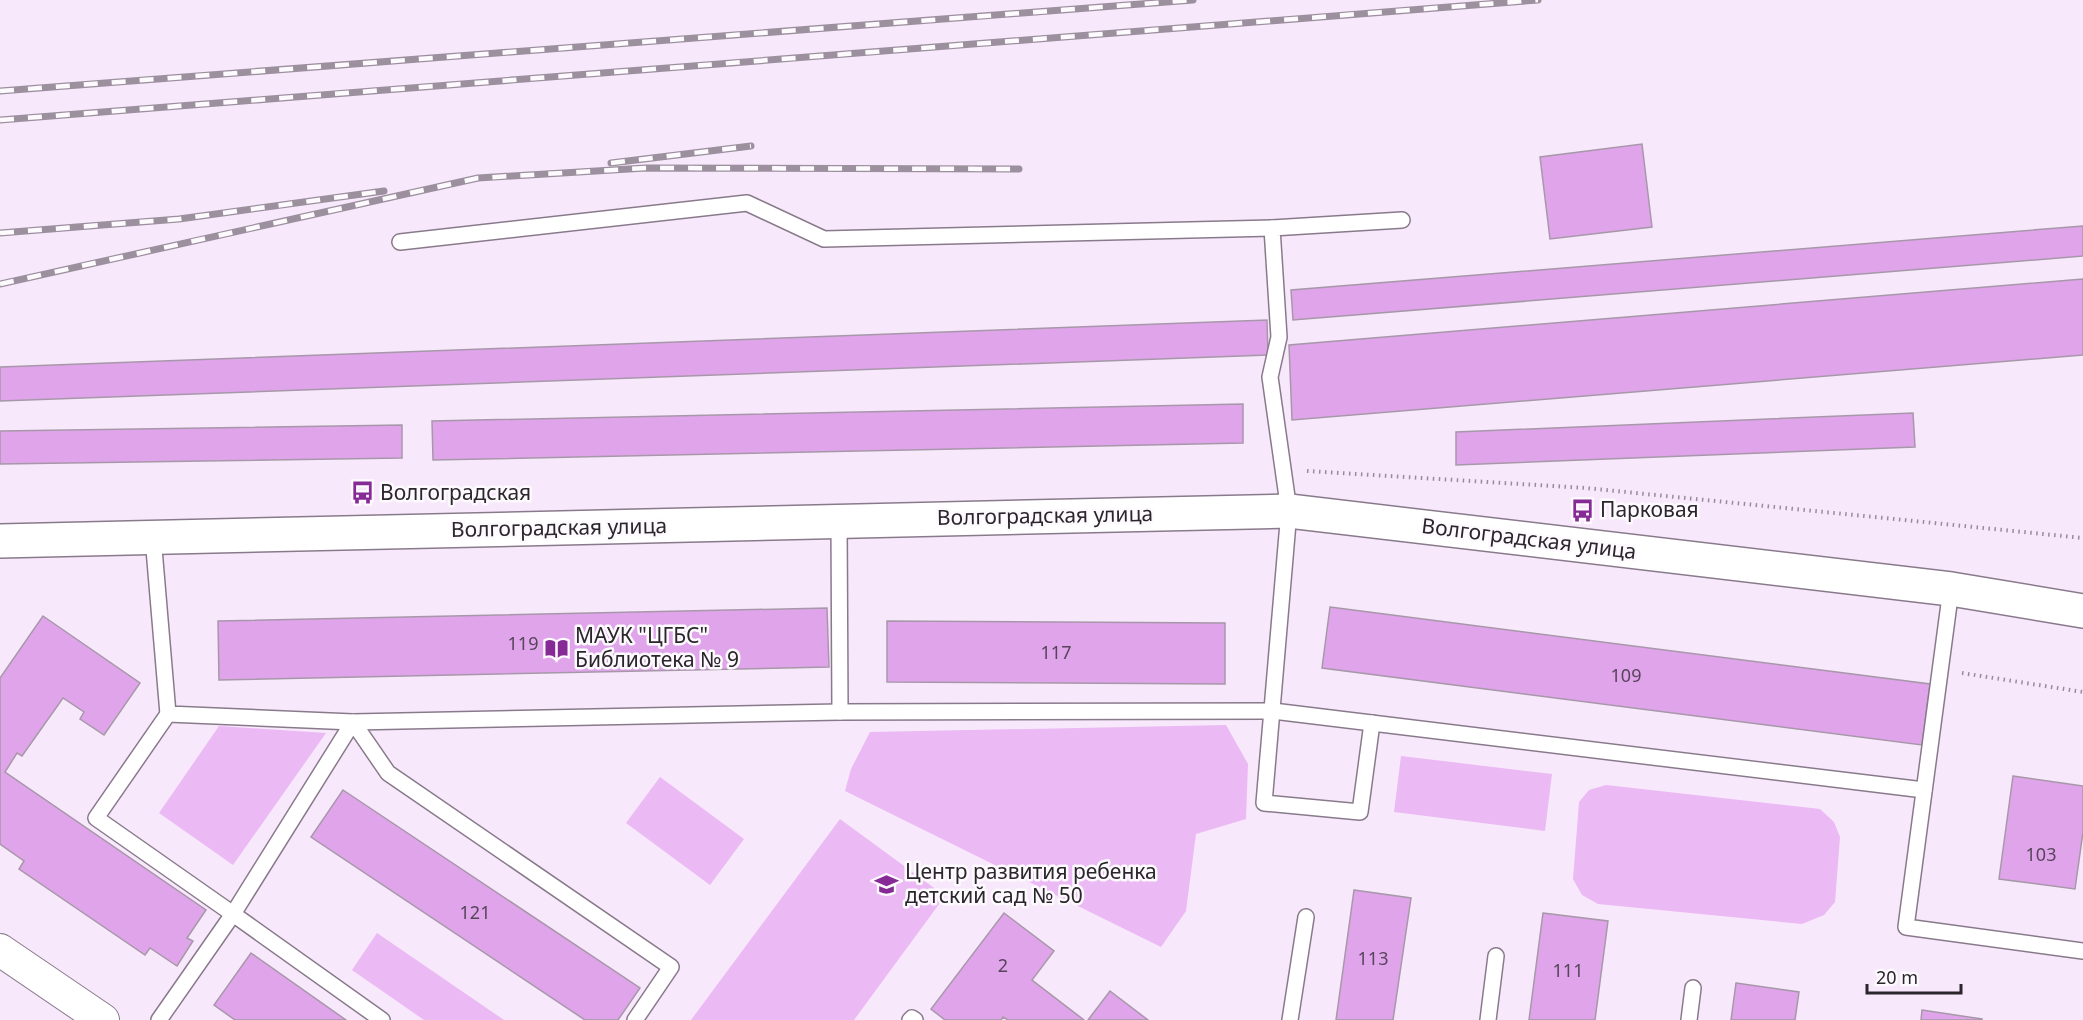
<svg xmlns="http://www.w3.org/2000/svg" width="2083" height="1020" font-family="'Noto Sans',sans-serif">
<rect width="100%" height="100%" fill="#f8e8fb"/>
<!-- green -->
<g fill="#ebb9f4">
<path d="M1226 725 1248 764 1246 819 1196 834 1186 911 1161 947 845 791 851 769 870 732Z"/>
<path d="M219 726 326 733 233 865 159 813Z"/>
<path d="M1401 756 1552 774 1545 831 1394 812Z"/>
<path d="M660 777 744 839 710 885 626 823Z"/>
<path d="M1606 785 1820 809 1834 822 1840 837 1835 902 1824 915 1802 924 1598 904 1582 895 1573 879 1579 802 1589 790Z"/>
<path d="M840 819 945 896 854 1020H691Z"/>
<path d="M377 933 504 1020H424L352 970Z"/>
</g>
<!-- building -->
<g fill="#dfa4ea" stroke="#a798a9" stroke-width="1.5">
<path d="M1642 144 1652 227 1550 239 1540 157Z"/>
<path d="M2083 226V256L1293 320 1291 290Z"/>
<path d="M2083 279V355L1292 420 1289 345Z"/>
<path d="M1267 320 1268 355 0 401V367Z"/>
<path d="M1243 404V443L433 460 432 421Z"/>
<path d="M1913 413 1915 447 1456 465V432Z"/>
<path d="M402 425V458L0 464V431Z"/>
<path d="M1330 607 1930 684 1922 745 1322 668Z"/>
<path d="M827 608 829 667 219 680 218 621Z"/>
<path d="M43 616 140 683 104 735 80 719 84 712 63 698 22 756 17 753 5 772 206 910 187 938 193 941 177 966 150 948 145 955 19 869 24 861 0 844V678Z"/>
<path d="M887 621 1225 623V684L887 682Z"/>
<path d="M2013 776 2083 786V832L2075 889 1999 879Z"/>
<path d="M343 790 640 988 618 1020H585L311 837Z"/>
<path d="M1354 890 1411 898 1393 1020H1336Z"/>
<path d="M1004 913 1054 951 1032 980 1084 1020H1008L1003 1017 1001 1020H945L931 1009Z"/>
<path d="M1543 913 1608 921 1595 1020H1529Z"/>
<path d="M251 953 346 1020H235L214 1005Z"/>
<path d="M1736 983 1799 992 1795 1020H1731Z"/>
<path d="M1110 991 1148 1020H1088Z"/>
<path d="M1922 1010 1982 1019V1020H1921Z"/>
</g>
<g fill="none" stroke-linecap="round" stroke-linejoin="round">
<defs>
<g id="service">
<path d="M400 242 747 203 824 239 1272 228"/>
<path d="M839 521 840 712"/>
<path d="M153 537 168 714 353 722 840 712 1273 711 1924 790"/>
<path d="M1951 589 1906 927 2083 951"/>
<path d="M1372 723 1360 812 1264 803 1289 511 1270 377 1279 337 1272 228 1402 220"/>
<path d="M159 1020 233 914 96 818 168 714"/>
<path d="M382 1020 233 914 353 722 388 773 671 967 635 1020"/>
<path d="M910 1020 912 1018 915 1020"/>
<path d="M1290 1020 1306 917"/>
<path d="M1488 1020 1496 956"/>
<path d="M1689 1020 1693 988"/>
</g>
<path id="minor" d="M0 950 103 1020"/>
<path id="tertiary" d="M0 541 1289 511 1951 589 2083 611"/>
</defs>
<!-- service casing -->
<use href="#service" stroke="#897a8b" stroke-width="18"/>
<!-- minor casing -->
<use href="#minor" stroke="#897a8b" stroke-width="34"/>
<!-- tertiary casing -->
<use href="#tertiary" stroke="#897a8b" stroke-width="36"/>
<!-- path -->
<g stroke="#988c9a" stroke-width="4" stroke-dasharray="1.5 4.5" stroke-linecap="butt">
<path d="M1307 471 1586 488 2083 538"/>
<path d="M1962 673 2083 692"/>
</g>
<!-- service -->
<use href="#service" stroke="#fff" stroke-width="15"/>
<!-- minor -->
<use href="#minor" stroke="#fff" stroke-width="32"/>
<!-- tertiary -->
<use href="#tertiary" stroke="#fff" stroke-width="33"/>
<defs>
<g id="rail">
<path d="M0 91 1193 0"/>
<path d="M0 120 1538 0"/>
<path d="M611 163 751 146"/>
<path d="M0 233 179 219 384 191"/>
<path d="M0 284 478 178 646 168 1019 169"/>
</g>
</defs>
<!-- rail casing -->
<use href="#rail" stroke="#9c909e" stroke-width="7"/>
<!-- rail -->
<use href="#rail" stroke="#fdfafe" stroke-width="4.5" stroke-dasharray="14" stroke-linecap="butt"/>
</g>
<!-- icons -->
<defs>
<symbol id="bus-bare" viewBox="-9 -9 18 18"><path d="M-5-6H5V4H4V6H2V4H-2V6H-4V4H-5ZM-3.5-4V0h7V-4ZM-3.5 1.2v1.5H-2V1.2ZM2 1.2v1.5H3.5V1.2Z" fill="#862a96" stroke="#fdfafe" stroke-width="2.5" paint-order="stroke"/></symbol>
<symbol id="library-bare" viewBox="-9 -9 18 18"><path d="M-6-4Q-3-5.5-.7-3.5V5Q-3 3-6 4ZM6-4Q3-5.5 .7-3.5V5Q3 3 6 4Z" fill="#862a96" stroke="#fdfafe" stroke-width="2.5" paint-order="stroke"/></symbol>
<symbol id="school-bare" viewBox="-9 -9 18 18"><path d="M0-5L7-2L0 1L-7-2ZM-4 1L0 2.5L4 1V4Q0 6-4 4Z" fill="#862a96" stroke="#fdfafe" stroke-width="2.5" paint-order="stroke"/></symbol>
</defs>
<g fill-rule="evenodd">
<use href="#bus-bare" x="346" y="476" width="33" height="33"/>
<use href="#bus-bare" x="1566" y="494" width="33" height="33"/>
<use href="#library-bare" x="540" y="632" width="33" height="33"/>
<use href="#school-bare" x="870" y="868" width="33" height="33"/>
</g>
<g text-anchor="middle" stroke-width="5" stroke-linejoin="round" paint-order="stroke">
<!-- number labels -->
<g font-size="18" fill="#58455c">
<text x="523" y="650">119</text>
<text x="1056" y="659">117</text>
<text x="1626" y="682">109</text>
<text x="2041" y="861">103</text>
<text x="475" y="919">121</text>
<text x="1373" y="965">113</text>
<text x="1003" y="972">2</text>
<text x="1568" y="977">111</text>
</g>
<!-- poi labels -->
<g font-size="21" fill="#2b252c" stroke="#fdfafe" text-anchor="start">
<text x="380" y="500">Волгоградская</text>
<text x="1600" y="517">Парковая</text>
<text x="575" y="643">МАУК "ЦГБС"<tspan x="575" dy="24">Библиотека № 9</tspan></text>
<text x="905" y="879">Центр развития ребенка<tspan x="905" dy="24">детский сад № 50</tspan></text>
</g>
<!-- street labels -->
<g font-size="21" fill="#2b252c" stroke="#fdfafe">
<text transform="translate(1045 516) rotate(-1)" y="7">Волгоградская улица</text>
<text transform="translate(559 528) rotate(-1)" y="7">Волгоградская улица</text>
<text transform="translate(1529 539) rotate(7)" y="7">Волгоградская улица</text>
</g>
</g>
<!-- scale -->
<path d="M1867 984v9h94v-9" fill="none" stroke="#2b252c" stroke-width="3"/>
<text x="1876" y="984" font-size="18" fill="#2b252c" stroke="#fdfafe" stroke-width="4.5" paint-order="stroke">20 m</text>
</svg>
